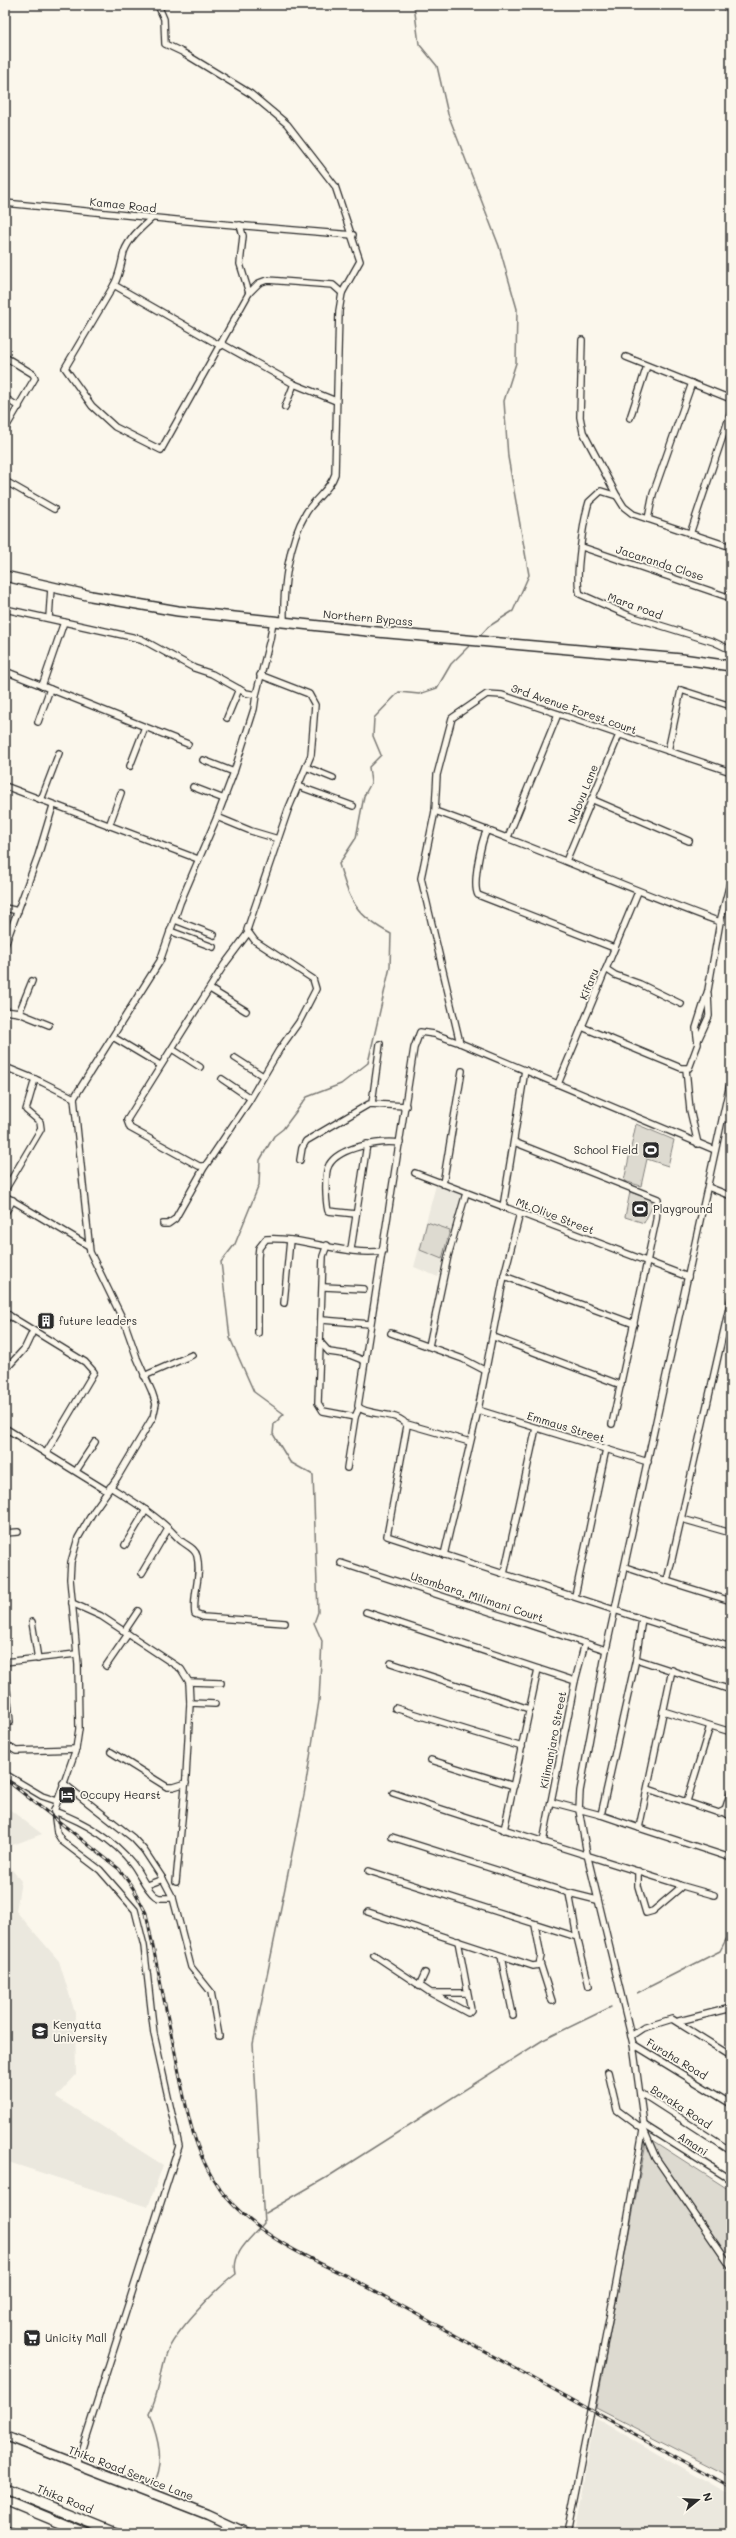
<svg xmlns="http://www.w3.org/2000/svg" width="736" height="2538" font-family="Mali,sans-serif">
<rect width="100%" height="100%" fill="#fbf7ec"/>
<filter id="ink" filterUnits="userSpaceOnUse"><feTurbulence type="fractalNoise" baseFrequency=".025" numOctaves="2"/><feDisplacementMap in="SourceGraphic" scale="8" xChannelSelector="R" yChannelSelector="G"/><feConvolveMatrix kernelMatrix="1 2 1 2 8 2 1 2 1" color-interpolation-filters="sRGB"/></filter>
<g filter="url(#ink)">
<!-- built -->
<g fill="#ebe8de">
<path d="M436 1185 463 1194 438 1277 414 1267Z"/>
<path d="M5 1806 42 1834 5 1848Z"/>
<path d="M5 1861 21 1881 16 1911 59 1961 75 2013 76 2075 56 2097 163 2165 148 2207 5 2161Z"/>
<path d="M595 2418 731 2495V2533H574Z"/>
</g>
<!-- green -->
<g fill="#dddad0" stroke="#84827e">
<path d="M636 1124 674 1140 668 1166 647 1159 641 1186 624 1181Z"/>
<path d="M630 1192 650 1199 653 1205 644 1223 625 1217Z"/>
<path d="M427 1222 450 1230 442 1259 420 1250Z"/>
<path d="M647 2137 731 2191V2477L596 2408Z"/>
</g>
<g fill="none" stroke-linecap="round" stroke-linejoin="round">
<!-- stream -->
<g stroke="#7b7a75" stroke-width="1.5">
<path d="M414 5 419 44 437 66 448 114 499 246 517 309 516 363 504 401 508 457 529 575 513 611 488 627 478 638"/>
<path d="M637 1993 720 1951 731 1930"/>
<path d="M265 2213 329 2176 543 2040 611 2007"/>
<path d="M152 2487C165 2462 159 2440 149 2414 160 2392 159 2378 166 2355 173 2333 217 2288 236 2274 231 2252 251 2239 264 2223L253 2044 304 1795 319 1701 322 1641 314 1623 318 1612 313 1475 290 1462 273 1434 274 1424 284 1414 254 1392 230 1338 221 1262 235 1244 259 1185 260 1160 274 1136 283 1129 307 1097 341 1084 368 1063 390 967 391 934C355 915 350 901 339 864L356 838 364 796 371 783 369 767 381 755 373 736 374 718 399 692 419 694 437 688 451 664 471 644"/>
</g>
<defs>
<g id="minor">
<path d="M158 5 164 19 165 44 182 52 251 94 287 124 335 186 360 261 342 293 339 311 335 474C330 490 314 499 306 513 288 543 283 588 284 622"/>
<path d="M722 5 731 9"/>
<path d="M5 203 176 220 353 235"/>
<path d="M152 218C142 227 129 238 124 252 121 264 120 274 114 285L221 346"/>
<path d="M240 225 243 236 240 264 249 293"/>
<path d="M114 285 65 368 92 406 115 427 161 450 249 293 259 283 267 280 333 285 342 293"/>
<path d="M582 340 580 417 583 432 617 496 624 507 633 514 731 547"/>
<path d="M222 344 294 384 336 401"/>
<path d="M5 357 33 374 35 378 5 429"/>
<path d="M626 357 731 399"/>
<path d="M5 398 19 407"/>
<path d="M285 407 294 384"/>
<path d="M630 418 647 366"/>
<path d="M5 481 54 509"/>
<path d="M617 496 601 491 589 502C584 518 574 579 580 594L630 616 714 642 731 650"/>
<path d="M648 519 653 494 692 383"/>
<path d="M690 534 731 412"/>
<path d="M582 547 731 598"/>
<path d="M5 609 141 639 194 668 212 674 246 693 256 695"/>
<path d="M49 618 51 588"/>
<path d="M5 671 188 744"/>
<path d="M42 686 64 622"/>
<path d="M227 718 239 689"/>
<path d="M38 722 50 689"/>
<path d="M668 751 681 690 731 706"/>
<path d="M203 760 234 772"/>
<path d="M130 766 145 727"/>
<path d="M306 767 333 778"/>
<path d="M5 786 198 859"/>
<path d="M298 786 353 806"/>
<path d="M193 787 224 799"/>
<path d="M591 799 689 841"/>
<path d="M41 800 59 753"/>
<path d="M435 811C531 845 624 887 720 922"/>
<path d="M217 817 251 831 278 839"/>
<path d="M109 826 121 793"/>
<path d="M487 830C481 841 472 885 478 895L614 948"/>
<path d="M508 837 558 714"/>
<path d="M566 861 619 735"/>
<path d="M5 908 18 911"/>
<path d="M175 920 214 935"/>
<path d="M170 931 213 947"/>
<path d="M248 933 224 965 127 1120 130 1128 199 1166H205L208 1162 249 1101 279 1050 299 1022 316 989 313 979 255 941 247 930 288 810 311 755 315 705 309 694 260 675"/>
<path d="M5 945 38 856 53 806"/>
<path d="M606 969 615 975 640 984 681 1004"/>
<path d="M210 989 246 1011"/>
<path d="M5 1011 19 1013 49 1025"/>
<path d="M19 1013 32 981"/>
<path d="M582 1027 681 1068H689L698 1044 696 1028 708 990 720 922 731 879"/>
<path d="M113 1037 160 1065"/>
<path d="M698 1040 709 1016 708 994"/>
<path d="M460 1043 421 878 435 811 437 775 452 718 487 694 502 695 731 772"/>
<path d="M172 1049 200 1067"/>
<path d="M235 1058 263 1076"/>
<path d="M5 1067 42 1082 74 1098"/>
<path d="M686 1069 690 1110 698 1144"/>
<path d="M222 1079 250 1098"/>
<path d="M558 1084 638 892"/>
<path d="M372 1103 380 1044"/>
<path d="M723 1117 731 1121"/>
<path d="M514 1142 658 1199 656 1220 612 1424"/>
<path d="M715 1150 460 1043 434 1034 420 1032 414 1048 358 1406C365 1417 399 1410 407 1426L387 1536 642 1619 636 1659 731 1690"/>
<path d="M300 1160 302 1148 306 1141 369 1104 406 1106"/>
<path d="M415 1173 688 1277"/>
<path d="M443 1184 462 1071"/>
<path d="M708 1187 731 1196"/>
<path d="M5 1190 41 1129 40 1122 26 1110 35 1079"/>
<path d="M5 1196 89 1246"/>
<path d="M503 1207 525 1070"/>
<path d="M5 1213 13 1200"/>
<path d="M356 1214 328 1211C326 1202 324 1173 329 1165 339 1147 381 1140 400 1143"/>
<path d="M163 1224H168L175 1219 205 1166"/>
<path d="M327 1245 323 1256 318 1403 323 1411 355 1417 359 1408"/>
<path d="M351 1249 367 1144"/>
<path d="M504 1276 634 1324"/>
<path d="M324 1287 364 1289"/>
<path d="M284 1303 290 1240"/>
<path d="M5 1313 85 1362 94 1372 46 1453"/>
<path d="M322 1320 370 1324"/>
<path d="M5 1321 9 1315"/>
<path d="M258 1333V1257L259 1248 266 1239C304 1236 346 1257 383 1251"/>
<path d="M391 1333 463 1359 486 1371"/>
<path d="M494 1337 621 1385"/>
<path d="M321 1343 329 1352 350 1355 365 1361"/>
<path d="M429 1346 448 1256 466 1193"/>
<path d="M5 1370 25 1348 33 1331"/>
<path d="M144 1376 192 1355"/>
<path d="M478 1410 648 1462"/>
<path d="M407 1424 470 1442"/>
<path d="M5 1428 107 1491"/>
<path d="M347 1468 355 1417"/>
<path d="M76 1471 95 1442"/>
<path d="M110 1487C134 1502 159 1517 178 1538 184 1545 195 1547 197 1556 202 1576 192 1595 195 1614L203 1617 285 1623"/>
<path d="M682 1519 731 1533"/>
<path d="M5 1533 18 1532"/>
<path d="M125 1545 146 1510"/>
<path d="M444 1555 478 1410 504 1276 520 1213"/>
<path d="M341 1563 606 1650"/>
<path d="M625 1567 667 1581 731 1299"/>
<path d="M142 1573 168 1529"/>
<path d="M504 1574 536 1428"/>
<path d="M667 1581 731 1601"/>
<path d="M575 1596 606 1449"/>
<path d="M72 1603 101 1616 181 1669 189 1682 190 1703 186 1777 176 1882"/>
<path d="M366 1612 575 1681"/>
<path d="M642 1619 731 1647"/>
<path d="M32 1622 38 1659"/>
<path d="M124 1632 138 1611"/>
<path d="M5 1662 76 1654"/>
<path d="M391 1663 529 1709"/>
<path d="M106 1666 128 1634"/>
<path d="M5 1668 10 1722"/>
<path d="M672 1670 639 1828 731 1858"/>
<path d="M189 1682 221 1683"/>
<path d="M190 1703 215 1704"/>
<path d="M395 1708 522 1747"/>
<path d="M663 1711 731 1732"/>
<path d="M5 1744 16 1751 76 1749"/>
<path d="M111 1752 167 1787H173L186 1783"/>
<path d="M431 1760 514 1786"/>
<path d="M5 1774 42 1796 57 1801"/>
<path d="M63 1783 133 1838 144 1850 163 1879 173 1898 191 1967 211 1992 219 2036"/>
<path d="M648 1789 719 1813 725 1810 731 1791"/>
<path d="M393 1793C488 1825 583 1854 678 1884L680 1888 653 1911 646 1913 638 1886V1871"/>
<path d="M687 1801 710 1726"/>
<path d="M551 1802 601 1815 639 1828"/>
<path d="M54 1811C84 1822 112 1838 132 1863 140 1873 145 1888 155 1896L159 1898H173"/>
<path d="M722 1812 731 1816"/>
<path d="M601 1815 636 1659"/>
<path d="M504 1830 538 1669"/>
<path d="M392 1837 569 1893 597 1900"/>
<path d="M543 1842 575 1681 585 1643"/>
<path d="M369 1871 577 1937 589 1986"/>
<path d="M147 1885 163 1879"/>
<path d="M679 1885 714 1895"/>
<path d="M569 1893 577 1937"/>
<path d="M368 1912 533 1966 539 1965 541 1956 535 1925"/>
<path d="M374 1955 431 1993 468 2013 471 2010 458 1941"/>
<path d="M501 1956 513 2015"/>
<path d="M540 1963 552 2001"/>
<path d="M419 1986 425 1973"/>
<path d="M433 1993H467"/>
<path d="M679 2021 731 2008"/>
<path d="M631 2036 643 2028 672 2019 731 2056"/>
<path d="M633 2044 731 2104"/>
<path d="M608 2072 617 2110 644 2130 656 2158 731 2267"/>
<path d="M641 2093 731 2151"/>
<path d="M644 2125 731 2180"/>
<path d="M77 2464 179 2146 154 2034 144 1946 135 1910 100 1870 62 1841 57 1833 54 1811 76 1749 79 1729 78 1665 70 1579 71 1562 78 1538 93 1512 117 1478 153 1417 156 1404 152 1392 137 1358 125 1324 90 1252 74 1098 160 961 180 903 217 817 234 772 254 709 256 695 270 639 273 621"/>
<path d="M567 2533 617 2279 644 2125 633 2044 587 1854 579 1810 580 1791 606 1650 731 1079"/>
</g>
<g id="secondary">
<path d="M5 2436 208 2515 247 2533"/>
<path d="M5 2530 11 2533"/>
</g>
<path id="primary" d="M5 576 91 596 178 611 377 632 682 659 731 666"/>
<g id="trunk">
<path d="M5 2488 115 2533"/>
<path d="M5 2500 85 2533"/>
</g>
</defs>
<!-- minor casing -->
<use href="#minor" stroke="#2b2b2b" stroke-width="8"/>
<!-- secondary casing -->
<use href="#secondary" stroke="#2b2b2b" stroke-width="11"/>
<!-- primary casing -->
<use href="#primary" stroke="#2b2b2b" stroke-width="12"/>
<!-- trunk casing -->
<use href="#trunk" stroke="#2b2b2b" stroke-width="12"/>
<!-- minor -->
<use href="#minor" stroke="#fbf7ec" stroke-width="5.5"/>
<!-- secondary -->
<use href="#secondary" stroke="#fbf7ec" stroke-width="8"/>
<!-- primary -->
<use href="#primary" stroke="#fbf7ec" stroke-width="9"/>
<!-- trunk -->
<use href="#trunk" stroke="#fbf7ec" stroke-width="9"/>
<defs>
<path id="rail" d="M5 1779 119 1869 133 1888 146 1913C155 1957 164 2000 173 2043 184 2094 191 2156 226 2197 259 2235 303 2256 349 2277L731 2487"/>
</defs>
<!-- rail casing -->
<use href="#rail" stroke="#2b2b2b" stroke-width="3"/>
<!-- rail -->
<use href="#rail" stroke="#fbf7ec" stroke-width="1.5" stroke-dasharray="4.5" stroke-linecap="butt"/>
</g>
</g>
<!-- icons -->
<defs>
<symbol id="stadium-square" viewBox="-11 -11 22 22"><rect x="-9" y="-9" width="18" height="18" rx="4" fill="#2b2b2b" stroke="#fbf7ec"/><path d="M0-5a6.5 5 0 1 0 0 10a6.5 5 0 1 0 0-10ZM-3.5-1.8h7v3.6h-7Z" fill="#fff"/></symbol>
<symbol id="building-square" viewBox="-11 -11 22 22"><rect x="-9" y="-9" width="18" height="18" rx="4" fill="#2b2b2b" stroke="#fbf7ec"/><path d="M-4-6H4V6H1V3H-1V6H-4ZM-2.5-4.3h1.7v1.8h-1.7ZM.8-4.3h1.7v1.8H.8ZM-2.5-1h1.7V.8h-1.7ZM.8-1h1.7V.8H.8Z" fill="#fff"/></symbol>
<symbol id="hotel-square" viewBox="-11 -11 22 22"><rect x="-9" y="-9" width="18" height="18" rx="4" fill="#2b2b2b" stroke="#fbf7ec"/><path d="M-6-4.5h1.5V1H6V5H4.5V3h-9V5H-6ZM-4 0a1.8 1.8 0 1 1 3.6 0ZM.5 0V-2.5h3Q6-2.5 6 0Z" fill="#fff"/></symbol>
<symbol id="university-square" viewBox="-11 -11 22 22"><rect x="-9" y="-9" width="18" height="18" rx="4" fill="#2b2b2b" stroke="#fbf7ec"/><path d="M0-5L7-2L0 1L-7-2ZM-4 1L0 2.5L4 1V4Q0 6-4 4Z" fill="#fff"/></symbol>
<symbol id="supermarket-square" viewBox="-11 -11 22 22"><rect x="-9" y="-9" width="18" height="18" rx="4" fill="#2b2b2b" stroke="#fbf7ec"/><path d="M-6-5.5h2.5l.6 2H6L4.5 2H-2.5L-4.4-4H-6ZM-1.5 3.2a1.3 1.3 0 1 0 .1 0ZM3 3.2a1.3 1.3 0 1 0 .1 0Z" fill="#fff"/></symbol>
</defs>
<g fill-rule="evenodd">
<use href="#stadium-square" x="641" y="1140" width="20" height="20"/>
<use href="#stadium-square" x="630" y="1199" width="20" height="20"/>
<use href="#building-square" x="36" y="1311" width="20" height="20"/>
<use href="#hotel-square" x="57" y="1785" width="20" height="20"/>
<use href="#university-square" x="30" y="2021" width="20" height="20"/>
<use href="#supermarket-square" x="22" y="2328" width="20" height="20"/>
</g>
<g text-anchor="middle" stroke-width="3.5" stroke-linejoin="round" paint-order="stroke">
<!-- street labels -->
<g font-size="11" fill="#2b2b2b" stroke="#fbf7ec">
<text transform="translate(123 205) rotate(6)" y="4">Kamae Road</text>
<text transform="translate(660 563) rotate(18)" y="4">Jacaranda Close</text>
<text transform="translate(635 606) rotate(20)" y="4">Mara road</text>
<text transform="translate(368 618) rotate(5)" y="4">Northern Bypass</text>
<text transform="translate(574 709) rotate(19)" y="4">3rd Avenue Forest court</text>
<text transform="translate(583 794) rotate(-68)" y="4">Ndovu Lane</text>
<text transform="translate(589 984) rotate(-68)" y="4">Kifaru</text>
<text transform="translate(555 1216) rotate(21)" y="4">Mt.Olive Street</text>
<text transform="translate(566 1427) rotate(17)" y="4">Emmaus Street</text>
<text transform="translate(477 1597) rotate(18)" y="4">Usambara, Milimani Court</text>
<text transform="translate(553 1740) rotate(-79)" y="4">Kilimanjaro Street</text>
<text transform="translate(677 2059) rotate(31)" y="4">Furaha Road</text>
<text transform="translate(681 2107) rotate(33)" y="4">Baraka Road</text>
<text transform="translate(693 2144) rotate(33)" y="4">Amani</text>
<text transform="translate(131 2473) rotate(21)" y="4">Thika Road Service Lane</text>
<text transform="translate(65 2499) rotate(22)" y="4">Thika Road</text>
</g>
<!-- poi labels -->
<g font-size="11" fill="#2b2b2b" stroke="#fbf7ec" text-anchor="start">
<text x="638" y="1154" text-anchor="end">School Field</text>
<text x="653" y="1213">Playground</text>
<text x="59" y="1325">future leaders</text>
<text x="80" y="1799">Occupy Hearst</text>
<text x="53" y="2029">Kenyatta<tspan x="53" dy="13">University</tspan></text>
<text x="45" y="2342">Unicity Mall</text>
</g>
</g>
<!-- margin -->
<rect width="736" height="2538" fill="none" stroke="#fbf7ec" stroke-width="20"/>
<rect x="10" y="10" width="716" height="2518" fill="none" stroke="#2b2b2b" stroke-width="1.5" filter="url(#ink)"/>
<!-- north arrow -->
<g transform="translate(698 2500) rotate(72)" stroke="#fbf7ec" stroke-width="3" paint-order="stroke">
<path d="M0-3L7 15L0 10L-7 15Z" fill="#2b2b2b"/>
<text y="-6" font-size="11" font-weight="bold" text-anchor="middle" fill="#2b2b2b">N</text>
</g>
</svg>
